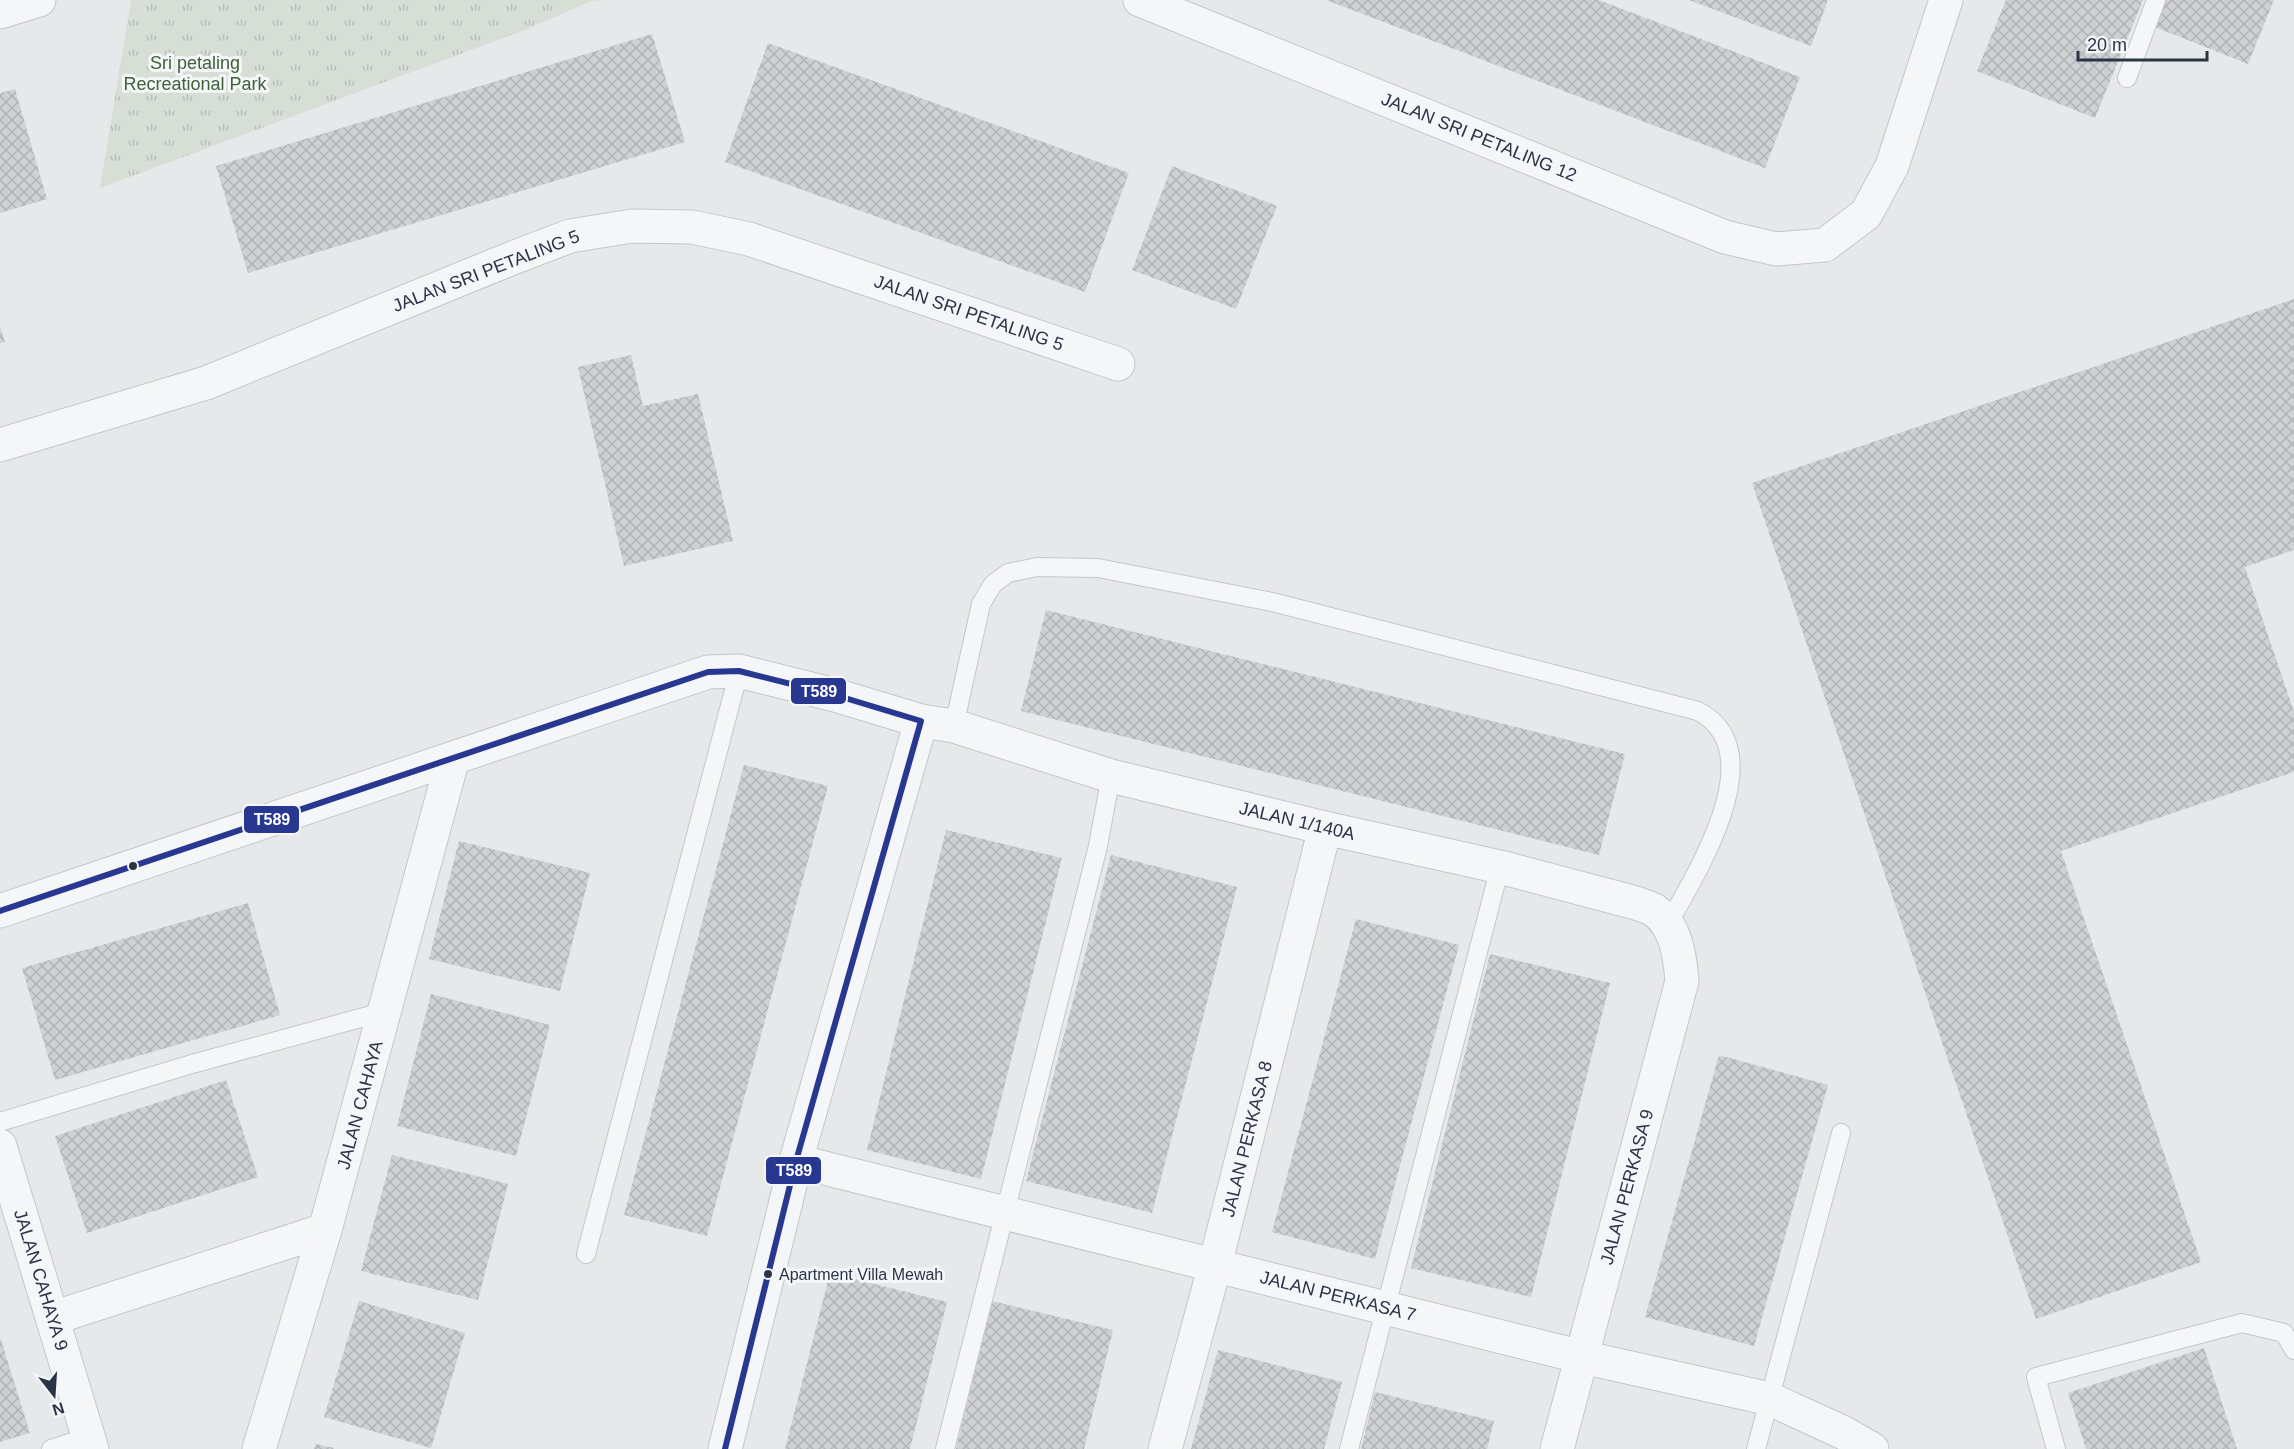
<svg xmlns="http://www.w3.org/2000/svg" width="2294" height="1449" font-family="Arial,sans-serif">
<defs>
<pattern id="park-tufts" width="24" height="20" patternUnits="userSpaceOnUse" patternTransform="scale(1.5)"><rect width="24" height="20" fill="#d6ded6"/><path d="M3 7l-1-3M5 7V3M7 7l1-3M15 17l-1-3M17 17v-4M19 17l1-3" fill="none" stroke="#b8bfb9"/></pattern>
<pattern id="building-cross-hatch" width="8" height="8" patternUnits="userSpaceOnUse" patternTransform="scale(1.5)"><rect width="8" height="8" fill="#ced0d3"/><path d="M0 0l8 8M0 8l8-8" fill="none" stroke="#b1b3b6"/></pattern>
</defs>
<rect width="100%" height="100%" fill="#e6e8ea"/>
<!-- park -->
<path fill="url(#park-tufts)" d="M131 0H603L591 1 525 30 100 188Z"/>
<!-- building -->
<g fill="url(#building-cross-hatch)">
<path d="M1326 0H1599L1800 77 1765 168Z"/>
<path d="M1689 0H1828L1811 46Z"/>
<path d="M2006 0H2143L2095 118 1977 71Z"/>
<path d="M2166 0H2274L2248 64 2155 27Z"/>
<path d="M652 34 685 142 248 273 216 166Z"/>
<path d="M768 43 1129 173 1085 292 725 162Z"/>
<path d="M15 89 47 199 0 213V93Z"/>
<path d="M1172 166 1277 206 1236 309 1132 270Z"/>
<path d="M2294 299V550L2245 567 2294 712V772L2061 851 2201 1262 2036 1319 1752 483Z"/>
<path d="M0 327 5 342 0 343Z"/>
<path d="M631 355 643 406 698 394 733 541 624 566 578 367Z"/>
<path d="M1046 610 1625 754 1599 855 1021 711Z"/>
<path d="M744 765 828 786 707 1236 624 1215Z"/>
<path d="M946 830 1062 858 981 1179 867 1150Z"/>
<path d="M459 841 590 873 560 991 429 959Z"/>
<path d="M1111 855 1237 887 1152 1213 1026 1181Z"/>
<path d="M248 903 280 1015 55 1080 22 968Z"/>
<path d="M1356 919 1459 945 1375 1259 1272 1232Z"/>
<path d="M1490 954 1610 983 1531 1297 1411 1268Z"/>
<path d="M431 994 550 1025 516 1156 397 1126Z"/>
<path d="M1719 1055 1828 1085 1754 1346 1645 1317Z"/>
<path d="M226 1080 258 1177 87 1233 55 1136Z"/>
<path d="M392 1155 508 1184 478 1300 361 1271Z"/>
<path d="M830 1273 947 1302 910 1449H785Z"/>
<path d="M359 1301 465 1333 431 1448 324 1417Z"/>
<path d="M992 1301 1113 1330 1084 1449H956Z"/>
<path d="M0 1337 30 1433 0 1442Z"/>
<path d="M2204 1348 2237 1449H2086L2068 1393Z"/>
<path d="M1218 1350 1342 1382 1324 1449H1191Z"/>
<path d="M1375 1392 1494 1421 1487 1449H1361Z"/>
<path d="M316 1444 334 1448 333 1449H314Z"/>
</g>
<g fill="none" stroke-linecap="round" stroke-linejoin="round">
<defs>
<g id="lane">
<path d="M2127 78 2156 0"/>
<path d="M954 726 981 604 993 584 1008 573 1037 567 1098 568 1272 602 1698 711C1775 751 1695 875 1667 926"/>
<path d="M0 1122 192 1064 386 1011"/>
<path d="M586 1254 739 671"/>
<path d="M51 1449 88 1437"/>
<path d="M945 1449 1098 846 1111 776"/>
<path d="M1349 1449 1500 867"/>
<path d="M1756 1449 1841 1133"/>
<path d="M2056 1449 2036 1377 2242 1323 2284 1333 2294 1350"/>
</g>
<g id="street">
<path d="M1140 0 1725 237 1776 249 1825 245 1866 214 1892 166 1946 0"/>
<path d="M0 12 39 0"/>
<path d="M0 445 206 383 510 259 570 236 632 226 692 227 749 239 1118 364"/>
<path d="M0 911 708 672 739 671 835 695 921 721 954 726 1111 776 1325 828 1500 867 1636 903C1641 905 1649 907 1654 910 1676 926 1680 956 1682 981L1557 1449"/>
<path d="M0 1146 92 1449"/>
<path d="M796 1161 1582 1357 1770 1399 1844 1433 1872 1449"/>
<path d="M53 1318 325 1230"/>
<path d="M259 1449 325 1230 453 758"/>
<path d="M725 1449 796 1161 921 721"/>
<path d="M1165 1449 1215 1265 1325 828"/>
</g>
</defs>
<!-- lane casing -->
<use href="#lane" stroke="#c4c6c8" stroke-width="20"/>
<!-- street casing -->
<use href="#street" stroke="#c4c6c8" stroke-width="35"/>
<!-- lane -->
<use href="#lane" stroke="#f5f6f7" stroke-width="18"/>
<!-- street -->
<use href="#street" stroke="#f5f6f7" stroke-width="33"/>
<defs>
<path id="bus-1" d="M0 911 708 672 739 671 835 695 921 721 796 1161 725 1449"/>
</defs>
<!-- bus-1 casing -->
<use href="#bus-1" stroke="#f4f6f9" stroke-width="10"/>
<!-- bus-1 -->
<use href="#bus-1" stroke="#283890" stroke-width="6"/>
</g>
<!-- markers -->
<g fill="#2b3445" stroke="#f4f6f9" stroke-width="2">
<circle cx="133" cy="866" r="5"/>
<circle cx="768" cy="1274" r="5"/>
</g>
<g text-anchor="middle" stroke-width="6" stroke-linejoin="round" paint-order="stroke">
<!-- bus labels -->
<g font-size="16" fill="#2b3445" stroke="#f4f6f9" text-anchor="start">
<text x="779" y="1280">Apartment Villa Mewah</text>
</g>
<!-- park labels -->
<g font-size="18" fill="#3f6138" stroke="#f4f6f9">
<text x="195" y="69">Sri petaling<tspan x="195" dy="21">Recreational Park</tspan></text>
</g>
<!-- street labels -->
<g font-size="18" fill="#2b3445" stroke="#f4f6f9">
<text transform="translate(1479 137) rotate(22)" y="6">JALAN SRI PETALING 12</text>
<text transform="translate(486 271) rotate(-21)" y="6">JALAN SRI PETALING 5</text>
<text transform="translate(969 313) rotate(19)" y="6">JALAN SRI PETALING 5</text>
<text transform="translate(1297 821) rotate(13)" y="6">JALAN 1/140A</text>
<text transform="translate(360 1105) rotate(-75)" y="6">JALAN CAHAYA</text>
<text transform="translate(1247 1139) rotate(-76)" y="6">JALAN PERKASA 8</text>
<text transform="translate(1627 1187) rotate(-75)" y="6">JALAN PERKASA 9</text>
<text transform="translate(41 1280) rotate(73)" y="6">JALAN CAHAYA 9</text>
<text transform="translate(1338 1296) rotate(14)" y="6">JALAN PERKASA 7</text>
</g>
</g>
<g stroke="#f4f6f9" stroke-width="2">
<rect x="790" y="677" width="57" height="28" rx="6" fill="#283890"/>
<rect x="243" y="805" width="57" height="29" rx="6" fill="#283890"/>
<rect x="765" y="1156" width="57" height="29" rx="6" fill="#283890"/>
</g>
<g font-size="16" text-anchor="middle" font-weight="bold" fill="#fff">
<text x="819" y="697">T589</text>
<text x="272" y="825">T589</text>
<text x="794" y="1176">T589</text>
</g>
<!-- north arrow -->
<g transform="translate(54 1395) rotate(163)" stroke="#f4f6f9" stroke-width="4.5" paint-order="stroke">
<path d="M0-4.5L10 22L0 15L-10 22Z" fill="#2b3445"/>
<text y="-9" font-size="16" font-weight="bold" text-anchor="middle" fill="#2b3445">N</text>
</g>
<!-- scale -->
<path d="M2078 51v9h129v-9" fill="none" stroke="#2b3445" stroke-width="3"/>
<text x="2087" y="51" font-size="18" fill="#2b3445" stroke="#f4f6f9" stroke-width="4.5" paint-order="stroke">20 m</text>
</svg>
